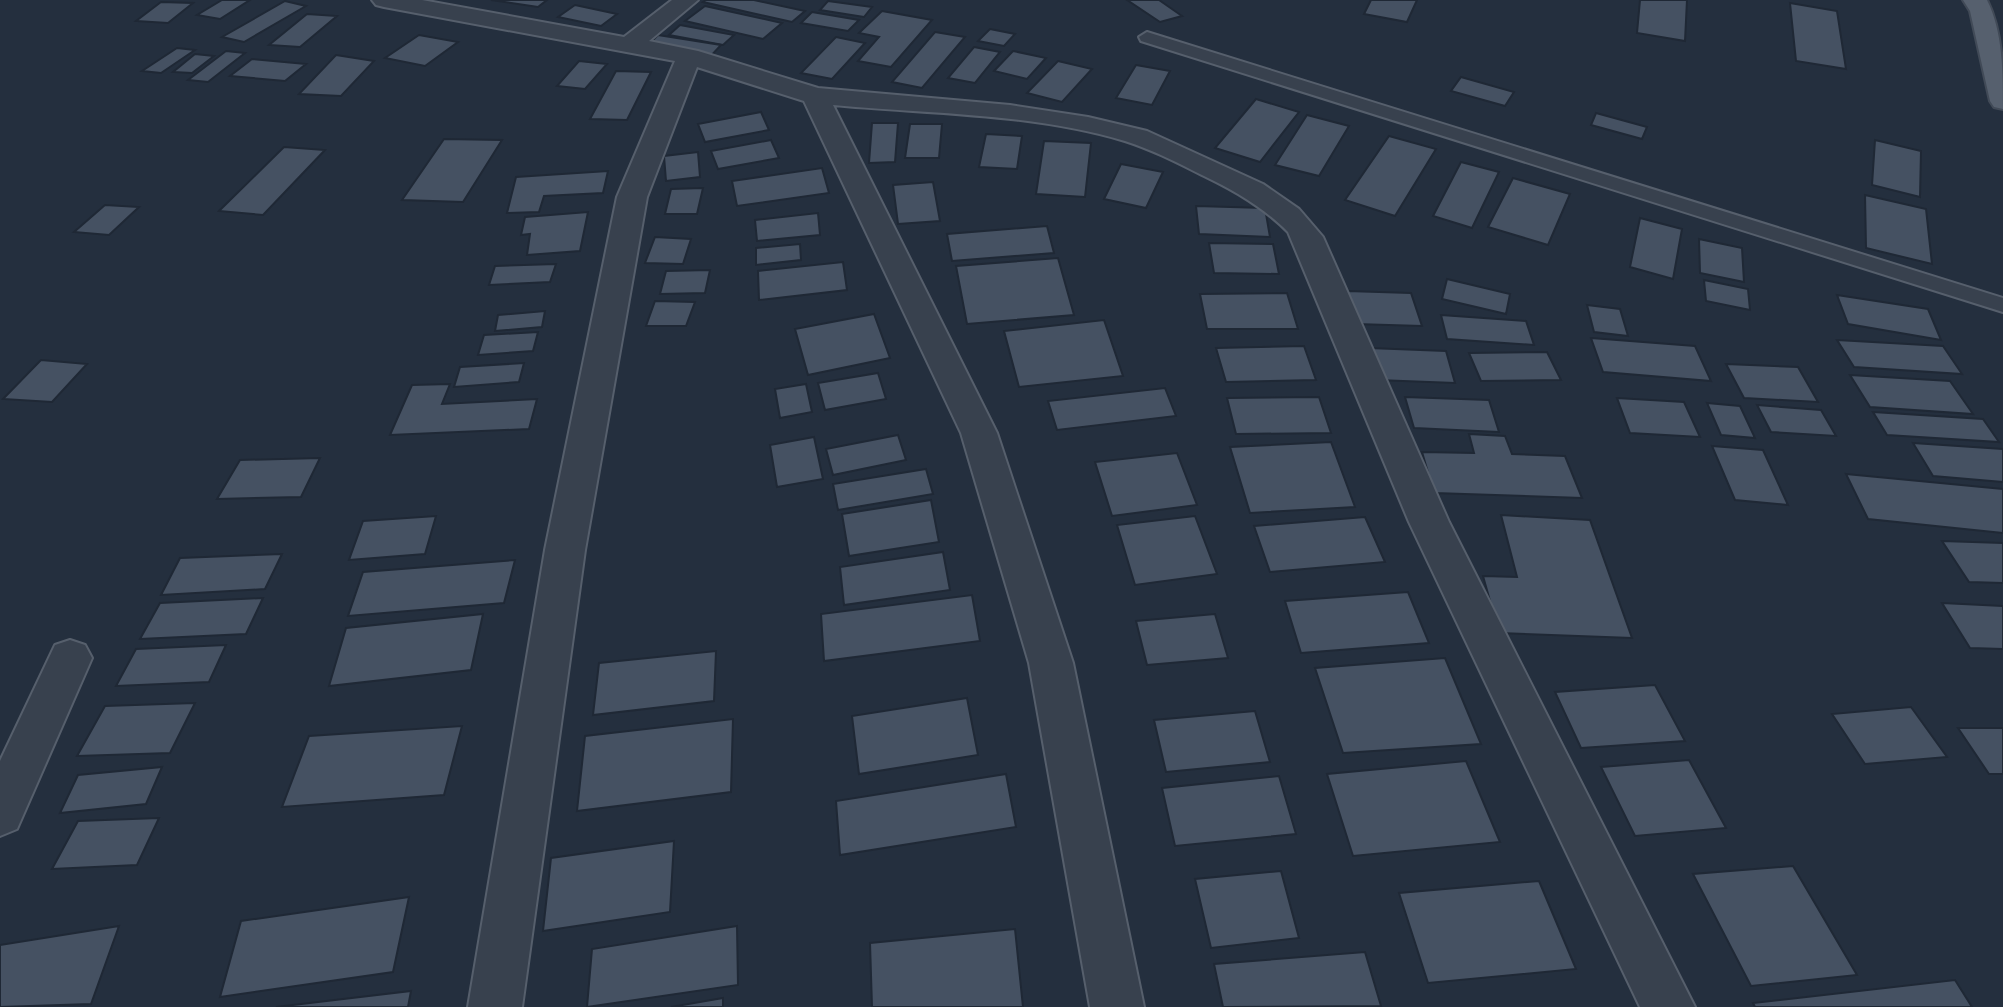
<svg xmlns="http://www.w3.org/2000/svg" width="2003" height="1007" font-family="Overpass,sans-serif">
<rect width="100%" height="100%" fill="#242f3e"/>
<!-- building -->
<g fill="#455162" stroke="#1f2835" stroke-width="2">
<path d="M222 0H250L220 19 197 15Z"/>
<path d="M491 0H547L538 7Z"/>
<path d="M706 0H754L805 11 792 22 703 2Z"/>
<path d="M1127 0H1159L1182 16 1160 22Z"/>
<path d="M1371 0H1417L1407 22 1364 14Z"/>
<path d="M1640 0H1687L1685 41 1637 33Z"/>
<path d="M285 1 306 6 244 42 222 37Z"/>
<path d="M828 1 872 7 864 17 820 10Z"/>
<path d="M161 2 193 3 168 23 136 21Z"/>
<path d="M1790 3 1837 11 1846 69 1796 61Z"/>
<path d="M575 5 617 14 601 26 558 17Z"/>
<path d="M705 6 782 23 763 39 685 21Z"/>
<path d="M882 11 932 20 891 67 858 61 879 37 859 33Z"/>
<path d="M812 12 859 20 848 31 801 23Z"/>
<path d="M307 14 337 16 300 47 269 45Z"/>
<path d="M680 25 734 35 723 45 669 35Z"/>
<path d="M990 29 1015 34 1004 46 978 41Z"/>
<path d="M935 32 965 37 922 88 892 82Z"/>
<path d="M419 35 458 42 425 66 385 58Z"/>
<path d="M658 35 721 45 709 58 645 48Z"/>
<path d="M836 37 865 43 832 79 801 73Z"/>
<path d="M974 47 1000 52 975 83 948 78Z"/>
<path d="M177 48 195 50 161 73 142 71Z"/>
<path d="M226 51 245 53 208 82 188 80Z"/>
<path d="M1013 51 1046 58 1027 79 994 71Z"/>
<path d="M195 54 214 56 192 73 173 72Z"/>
<path d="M336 55 374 61 341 96 299 94Z"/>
<path d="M252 59 306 64 285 81 230 76Z"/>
<path d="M579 61 607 64 585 89 557 86Z"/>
<path d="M1058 61 1092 69 1062 102 1027 93Z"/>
<path d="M1136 65 1170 71 1152 105 1116 98Z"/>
<path d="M616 71 651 72 627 120 590 119Z"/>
<path d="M1461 77 1514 92 1505 106 1451 91Z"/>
<path d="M1256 99 1299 112 1260 162 1215 148Z"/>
<path d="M761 112 769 130 705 142 698 124Z"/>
<path d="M1596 113 1647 127 1642 139 1591 125Z"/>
<path d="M1307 115 1349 126 1319 176 1275 165Z"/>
<path d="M872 123H898L895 162 869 163Z"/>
<path d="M910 124H942L939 158H905Z"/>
<path d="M986 134 1022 136 1017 169 979 167Z"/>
<path d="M1389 136 1436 149 1395 216 1345 200Z"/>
<path d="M444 139 502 140 463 202 402 200Z"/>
<path d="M771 140 779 158 718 169 711 151Z"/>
<path d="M1875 140 1921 151 1920 197 1872 185Z"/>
<path d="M1044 141 1091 143 1085 197 1036 194Z"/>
<path d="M284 147 325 150 263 215 219 211Z"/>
<path d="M698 152 700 177 666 181 664 156Z"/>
<path d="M1461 162 1499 172 1472 228 1433 216Z"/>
<path d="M1121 164 1163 172 1146 208 1104 199Z"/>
<path d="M822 168 829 193 737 206 732 181Z"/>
<path d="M608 171 603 193 544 196 539 212 507 213 516 177Z"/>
<path d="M1513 178 1570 194 1548 245 1488 227Z"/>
<path d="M933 182 940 221 898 224 893 185Z"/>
<path d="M703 188 697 214H665L671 189Z"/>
<path d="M1865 195 1926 209 1932 264 1866 248Z"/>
<path d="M105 205 139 207 109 235 74 232Z"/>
<path d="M1196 206 1265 208 1270 237 1199 234Z"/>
<path d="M588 212 580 251 527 255 530 234 521 235 525 217Z"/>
<path d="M818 213 820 235 757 241 755 220Z"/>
<path d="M1640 218 1682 229 1673 279 1630 267Z"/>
<path d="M1047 226 1054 253 952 261 947 234Z"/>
<path d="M655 237 691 239 683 264 645 263Z"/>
<path d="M1699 239 1742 248 1744 282 1700 273Z"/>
<path d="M1209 243 1273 244 1279 274 1214 273Z"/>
<path d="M800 244 801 260 756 265V248Z"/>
<path d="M1058 258 1074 315 967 324 956 266Z"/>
<path d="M843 262 847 290 759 300 758 271Z"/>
<path d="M556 264 550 282 489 285 495 266Z"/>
<path d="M710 270 705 293 660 294 666 271Z"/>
<path d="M1447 279 1510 294 1506 314 1442 299Z"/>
<path d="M1704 280 1748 289 1750 310 1706 301Z"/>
<path d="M1347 291 1411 293 1422 326 1355 324Z"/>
<path d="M1287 293 1298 329H1207L1200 294Z"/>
<path d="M1837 295 1928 309 1941 340 1848 324Z"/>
<path d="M655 301 695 302 686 326H646Z"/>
<path d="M1587 305 1620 309 1628 336 1594 332Z"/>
<path d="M545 311 542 327 495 331 498 315Z"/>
<path d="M874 314 890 358 808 375 795 329Z"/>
<path d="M1441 315 1526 321 1534 345 1447 339Z"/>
<path d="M1104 320 1123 376 1019 387 1004 331Z"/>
<path d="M538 332 533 351 478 355 484 335Z"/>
<path d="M1591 338 1695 346 1711 381 1603 372Z"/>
<path d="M1837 340 1943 346 1962 374 1854 367Z"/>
<path d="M1304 346 1316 380 1226 382 1216 348Z"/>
<path d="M1369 348 1446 351 1455 383 1377 380Z"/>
<path d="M1547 352 1561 380 1481 381 1469 353Z"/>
<path d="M41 360 87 364 52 402 3 399Z"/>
<path d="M524 363 519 382 454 387 460 367Z"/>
<path d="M1726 364 1798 367 1818 402 1744 398Z"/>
<path d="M878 373 886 399 825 410 818 383Z"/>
<path d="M1850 375 1950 381 1973 414 1870 407Z"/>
<path d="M450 384 442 404 537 399 529 429 390 435 412 385Z"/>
<path d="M806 384 812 412 780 418 775 389Z"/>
<path d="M1165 388 1176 416 1057 430 1048 401Z"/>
<path d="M1319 397 1331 433 1236 434 1227 398Z"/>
<path d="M1405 397 1489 400 1499 432 1414 428Z"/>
<path d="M1617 398 1684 402 1700 437 1630 433Z"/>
<path d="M1707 403 1740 406 1755 438 1721 435Z"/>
<path d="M1757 405 1821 410 1836 436 1771 432Z"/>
<path d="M1873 412 1983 419 1999 442 1887 435Z"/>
<path d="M1469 434 1505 436 1512 454 1565 456 1582 498 1434 493 1422 452 1474 453Z"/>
<path d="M898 435 906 460 833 475 826 449Z"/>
<path d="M814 437 823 479 777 487 770 445Z"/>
<path d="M1331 442 1355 507 1250 513 1230 447Z"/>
<path d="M1913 443 2003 449V482L1933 476Z"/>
<path d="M1712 446 1763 450 1788 505 1735 500Z"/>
<path d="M1177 453 1197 505 1112 516 1095 462Z"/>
<path d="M320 458 301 497 217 499 240 460Z"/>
<path d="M926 469 933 494 838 510 833 484Z"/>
<path d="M1846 474 2003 489V533L1868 519Z"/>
<path d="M931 500 939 542 849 556 842 514Z"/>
<path d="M1501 515 1590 520 1632 638 1499 633 1483 576 1517 577Z"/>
<path d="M436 516 425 554 349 560 363 521Z"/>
<path d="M1195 516 1217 574 1135 585 1117 525Z"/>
<path d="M1365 517 1385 562 1270 572 1254 526Z"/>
<path d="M1942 541 2003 543V583L1969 582Z"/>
<path d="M943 552 950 590 844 605 840 567Z"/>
<path d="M282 554 265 589 161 595 180 558Z"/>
<path d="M515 560 504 603 348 616 363 572Z"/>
<path d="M1408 592 1429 643 1301 653 1285 601Z"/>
<path d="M972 595 980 641 824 661 821 614Z"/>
<path d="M263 598 246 634 140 639 160 603Z"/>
<path d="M1942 603 2003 606V649L1970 648Z"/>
<path d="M483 614 471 670 329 686 346 628Z"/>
<path d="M1215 614 1228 658 1147 665 1136 621Z"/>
<path d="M226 645 209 682 116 686 136 649Z"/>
<path d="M716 651 714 701 593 715 599 663Z"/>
<path d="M1445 658 1481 744 1343 753 1315 668Z"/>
<path d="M1655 685 1685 741 1581 748 1555 692Z"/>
<path d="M967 698 978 755 859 774 852 716Z"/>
<path d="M195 703 170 753 77 756 105 706Z"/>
<path d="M1911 707 1947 757 1865 764 1832 714Z"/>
<path d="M1255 711 1270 762 1166 772 1154 720Z"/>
<path d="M733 719 731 792 577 811 585 736Z"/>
<path d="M462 726 444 795 282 807 309 736Z"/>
<path d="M1958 728H2003V774H1989Z"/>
<path d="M1689 760 1726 828 1635 836 1601 767Z"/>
<path d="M1466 761 1500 842 1353 856 1327 774Z"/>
<path d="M162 767 146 804 60 813 78 775Z"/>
<path d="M1006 774 1016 827 840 855 836 801Z"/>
<path d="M1279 776 1296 834 1175 846 1162 788Z"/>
<path d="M159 818 137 865 52 869 78 821Z"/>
<path d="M674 841 670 912 543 931 551 858Z"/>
<path d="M1793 866 1857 975 1751 986 1693 874Z"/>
<path d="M1281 871 1299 938 1211 948 1195 879Z"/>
<path d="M1539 881 1576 969 1428 983 1399 893Z"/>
<path d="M409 897 393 972 220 997 241 921Z"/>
<path d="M119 926 91 1004 0 1007V945Z"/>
<path d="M737 926 738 985 587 1007 592 949Z"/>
<path d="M1015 929 1023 1007H872L870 943Z"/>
<path d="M1365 952 1381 1006 1223 1007 1214 964Z"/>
<path d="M1955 980 1972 1007H1755L1753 1003Z"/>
<path d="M411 991 408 1007H276Z"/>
<path d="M723 998V1007H671Z"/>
</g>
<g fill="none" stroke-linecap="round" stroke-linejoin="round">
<defs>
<path id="service" d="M1147 32 2003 298V312L1141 41 1139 37Z"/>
<g id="minor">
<path d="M372 0H422L624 37 672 0H698L649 41 698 51 818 88 1010 105 1088 117 1147 131 1263 184 1299 209 1323 237 1449 522 1695 1007H1640L1409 522 1288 232C1263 207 1235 191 1204 176 1178 163 1153 150 1125 141 1032 113 929 114 833 105L997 433 1073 663 1144 1007H1090L1029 663 961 433 804 101 697 67 647 197 585 550 522 1007H468L545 550 617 197 675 61 384 7 376 5Z"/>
<path d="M70 640 85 645 92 658 17 829 0 836V761L55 645Z"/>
</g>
<path id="primary" d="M1963 0H1987C2003 32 2003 72 2003 109L1994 107 1990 101 1970 11Z"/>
</defs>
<!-- service casing -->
<use href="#service" stroke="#565f6c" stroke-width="4"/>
<!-- minor casing -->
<use href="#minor" stroke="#565f6c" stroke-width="4"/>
<!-- primary casing -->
<use href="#primary" stroke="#414a57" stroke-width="4"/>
<!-- service -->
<use href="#service" fill="#38414e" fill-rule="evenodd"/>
<!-- minor -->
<use href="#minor" fill="#38414e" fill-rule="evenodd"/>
<!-- primary -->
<use href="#primary" fill="#56606e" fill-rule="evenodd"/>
</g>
</svg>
